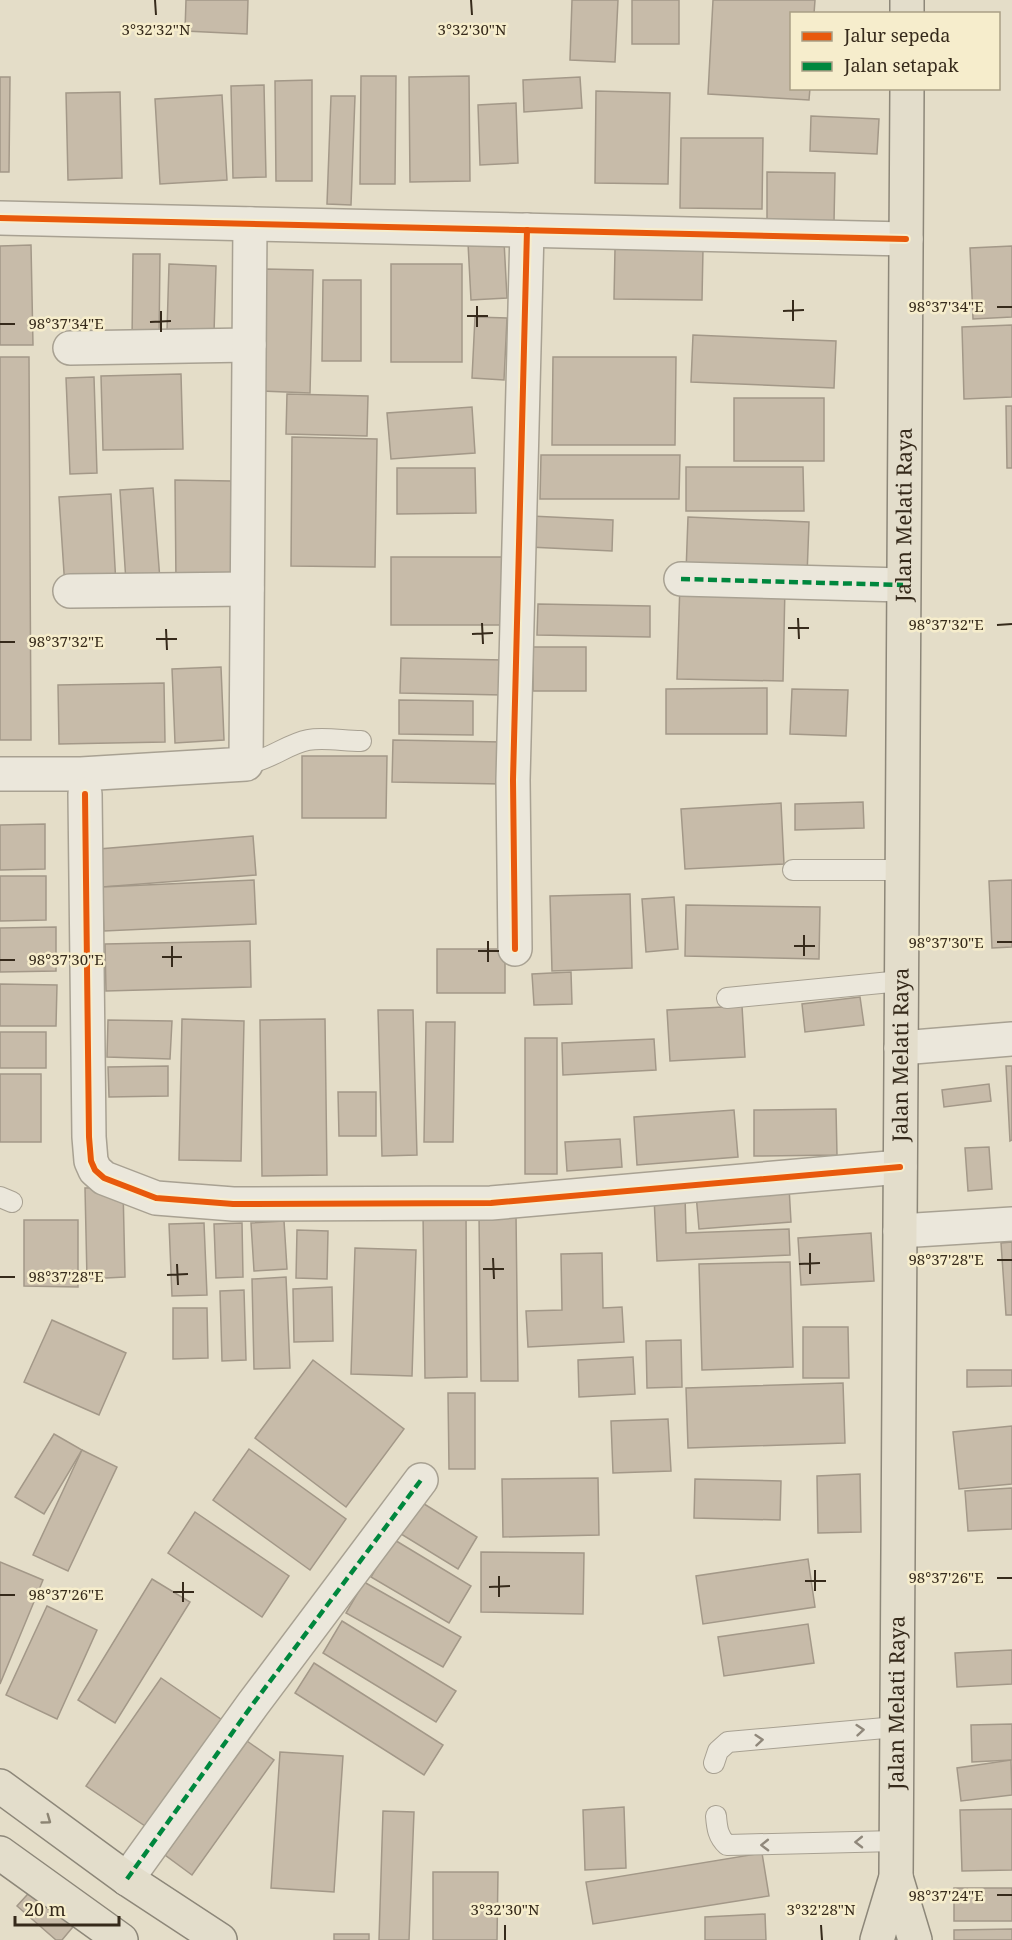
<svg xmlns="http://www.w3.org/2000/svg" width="1012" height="1940" font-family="'Noto Serif',serif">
<rect width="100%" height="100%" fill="#e4ddc8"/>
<!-- building -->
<g fill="#c7bba9" stroke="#a39888" stroke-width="1.5">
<path d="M186 0H248L247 34 185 31Z"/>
<path d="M572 0H618L615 62 570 60Z"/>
<rect x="632" y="0" width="47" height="44"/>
<path d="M713 0H815L814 14H792V88H810L809 100 708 94Z"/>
<path d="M361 76H396L395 184H360Z"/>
<path d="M469 76 470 181 410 182 409 77Z"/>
<path d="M0 77H10L9 172H0Z"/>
<path d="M580 77 582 108 524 112 523 80Z"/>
<path d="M312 80V181H276L275 81Z"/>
<path d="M264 85 266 177 233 178 231 86Z"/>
<path d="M596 91 670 93 668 184 595 183Z"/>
<path d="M120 92 122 178 68 180 66 93Z"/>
<path d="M222 95 227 180 160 184 155 99Z"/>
<path d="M331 96H355L351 205 327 204Z"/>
<path d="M516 103 518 163 480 165 478 105Z"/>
<path d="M811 116 879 119 877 154 810 151Z"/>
<path d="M681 138H763L762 209 680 208Z"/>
<path d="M767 172 835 173 834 222 767 221Z"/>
<path d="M504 241 507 298 471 300 468 243Z"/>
<path d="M31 245 33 345H0V246Z"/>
<path d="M1012 246V317L973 319 970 248Z"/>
<path d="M615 249H703L702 300 614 299Z"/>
<path d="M133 254H160L159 342H132Z"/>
<path d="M169 264 216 266 214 333 167 331Z"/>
<rect x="391" y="264" width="71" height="98"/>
<path d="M265 269 313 270 310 393 261 391Z"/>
<path d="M323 280H361V361H322Z"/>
<path d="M475 317 507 318 504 380 472 378Z"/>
<path d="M1012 325V397L964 399 962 327Z"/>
<path d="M693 335 836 341 834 388 691 382Z"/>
<path d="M0 357H29L31 740H0Z"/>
<path d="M553 357H676L675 445H552Z"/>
<path d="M181 374 183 449 103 450 101 376Z"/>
<path d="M94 377 97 473 70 474 66 378Z"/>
<path d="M287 394 368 396 367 436 286 434Z"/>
<rect x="734" y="398" width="90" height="63"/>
<path d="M1006 406H1012V468H1007Z"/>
<path d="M472 407 475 453 391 459 387 413Z"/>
<path d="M292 437 377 439 375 567 291 566Z"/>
<path d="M541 455H680L679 499H540Z"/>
<path d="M686 467H803L804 511H686Z"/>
<path d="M397 468H475L476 513 397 514Z"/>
<path d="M175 480 231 481 232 583H176Z"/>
<path d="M153 488 160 580 126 582 120 490Z"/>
<path d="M111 494 116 585 65 588 59 497Z"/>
<path d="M531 516 613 520 612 551 529 547Z"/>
<path d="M688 517 809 522 807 576 686 572Z"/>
<rect x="391" y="557" width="112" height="68"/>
<path d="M680 583 785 586 783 681 677 679Z"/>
<path d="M538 604 650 606V637L537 635Z"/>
<rect x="533" y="647" width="53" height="44"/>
<path d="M401 658 504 660 503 695 400 693Z"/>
<path d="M221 667 224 740 175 743 172 669Z"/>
<path d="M164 683 165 742 59 744 58 685Z"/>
<path d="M767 688V734H666V689Z"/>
<path d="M792 689 848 690 846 736 790 734Z"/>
<path d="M399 700 473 701V735L399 734Z"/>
<path d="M393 740 502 742 501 784 392 782Z"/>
<path d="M302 756H387L386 818H302Z"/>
<path d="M863 802 864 828 795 830V804Z"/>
<path d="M781 803 784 864 685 869 681 809Z"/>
<path d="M45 824V869L0 870V825Z"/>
<path d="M253 836 256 875 102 887 99 849Z"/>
<path d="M0 876H46V920L0 921Z"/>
<path d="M254 880 256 924 104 931 102 887Z"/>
<path d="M1012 880V947L992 948 989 881Z"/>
<path d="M630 894 632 968 552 971 550 896Z"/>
<path d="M674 897 678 949 646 952 642 899Z"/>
<path d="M686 905 820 907 819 959 685 956Z"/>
<path d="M56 927V971L0 972V928Z"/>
<path d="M250 941 251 987 106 991 105 944Z"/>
<rect x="437" y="949" width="68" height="44"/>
<path d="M571 972 572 1004 534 1005 532 974Z"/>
<path d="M0 984 57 985 56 1026H0Z"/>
<path d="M860 997 864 1025 805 1032 802 1004Z"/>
<path d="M742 1006 745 1057 670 1061 667 1010Z"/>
<path d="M378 1010H413L417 1155 382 1156Z"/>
<path d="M182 1019 244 1021 241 1161 179 1160Z"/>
<path d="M325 1019 327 1175 262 1176 260 1020Z"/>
<path d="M108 1020 172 1021 170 1059 107 1057Z"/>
<path d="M426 1022H455L453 1142H424Z"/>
<rect x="0" y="1032" width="46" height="36"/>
<rect x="525" y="1038" width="32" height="136"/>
<path d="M654 1039 656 1070 563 1075 562 1043Z"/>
<path d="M168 1066V1096L109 1097 108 1067Z"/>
<path d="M1006 1066H1012V1140L1010 1141Z"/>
<rect x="0" y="1074" width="41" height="68"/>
<path d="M989 1084 991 1101 944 1107 942 1090Z"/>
<path d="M338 1092H376V1136H339Z"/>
<path d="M836 1109 837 1155 754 1156V1110Z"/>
<path d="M734 1110 738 1157 637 1165 634 1117Z"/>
<path d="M620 1139 622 1167 567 1171 565 1142Z"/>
<path d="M989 1147 992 1189 968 1191 965 1148Z"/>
<path d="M123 1187 125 1277 87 1279 85 1188Z"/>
<path d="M789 1187 791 1222 699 1229 696 1194Z"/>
<path d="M685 1196 686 1233 789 1229 790 1255 657 1261 654 1197Z"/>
<path d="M423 1212H466L467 1377 425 1378Z"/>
<path d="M516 1214 518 1381H481L479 1215Z"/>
<path d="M24 1220H78V1287L24 1286Z"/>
<path d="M284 1221 287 1269 254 1271 251 1223Z"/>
<path d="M204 1223 207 1295 172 1296 169 1224Z"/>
<path d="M242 1223 243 1277 216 1278 214 1224Z"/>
<path d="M297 1230 328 1231 327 1279 296 1278Z"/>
<path d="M871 1233 874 1281 801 1285 798 1238Z"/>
<path d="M1012 1242V1315H1006L1001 1243Z"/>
<path d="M355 1248 416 1250 412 1376 351 1374Z"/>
<path d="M602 1253 603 1308 622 1307 624 1342 528 1347 526 1311 562 1310 561 1254Z"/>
<path d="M790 1262 793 1367 702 1370 699 1264Z"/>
<path d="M286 1277 290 1368 254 1369 252 1279Z"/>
<path d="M332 1287 333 1341 294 1342 293 1289Z"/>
<path d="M244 1290 246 1360 222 1361 220 1291Z"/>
<path d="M173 1308H207L208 1358 173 1359Z"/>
<path d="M52 1320 126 1353 99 1415 24 1382Z"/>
<path d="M803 1327H848L849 1378H803Z"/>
<path d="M681 1340 682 1387 647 1388 646 1341Z"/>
<path d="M633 1357 635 1394 579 1397 578 1360Z"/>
<path d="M313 1360 404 1429 346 1507 255 1438Z"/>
<path d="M967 1370H1012V1386L967 1387Z"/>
<path d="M843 1383 845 1443 688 1448 686 1388Z"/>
<path d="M448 1393H475V1469H449Z"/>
<path d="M668 1419 671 1471 613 1473 611 1421Z"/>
<path d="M1012 1426V1484L959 1489 953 1432Z"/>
<path d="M54 1434 82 1450 44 1514 15 1497Z"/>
<path d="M249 1449 346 1519 310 1570 213 1500Z"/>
<path d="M82 1450 117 1467 68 1571 33 1555Z"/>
<path d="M860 1474 861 1532 818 1533 817 1476Z"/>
<path d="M598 1478 599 1535 503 1537 502 1479Z"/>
<path d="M695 1479 781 1481 780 1520 694 1518Z"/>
<path d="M1012 1488V1529L968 1531 965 1491Z"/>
<path d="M421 1502 477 1537 458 1569 401 1534Z"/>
<path d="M195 1512 289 1576 262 1617 168 1553Z"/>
<path d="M393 1539 471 1586 449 1623 371 1577Z"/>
<path d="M481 1552 584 1553 583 1614 481 1612Z"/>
<path d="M808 1559 815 1607 703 1624 696 1576Z"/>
<path d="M0 1562 43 1580 0 1684Z"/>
<path d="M152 1579 190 1602 115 1723 78 1700Z"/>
<path d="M364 1582 461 1637 443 1667 346 1613Z"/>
<path d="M47 1606 97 1630 57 1719 6 1695Z"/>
<path d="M342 1621 456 1691 436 1722 323 1653Z"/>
<path d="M808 1624 814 1663 724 1676 718 1637Z"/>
<path d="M1012 1650V1684L957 1687 955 1653Z"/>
<path d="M314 1663 443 1745 424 1775 295 1693Z"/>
<path d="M161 1678 225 1722 151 1830 86 1786Z"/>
<path d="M1012 1724V1760L972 1762 971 1725Z"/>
<path d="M247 1741 274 1760 192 1875 165 1855Z"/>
<path d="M280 1752 343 1756 334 1892 271 1888Z"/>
<path d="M1011 1760 1012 1795 961 1801 957 1768Z"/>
<path d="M624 1807 626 1868 585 1870 583 1810Z"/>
<path d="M1012 1809V1870L962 1871 960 1810Z"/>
<path d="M383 1811 414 1812 409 1940H379Z"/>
<path d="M762 1853 769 1896 593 1924 586 1882Z"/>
<path d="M433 1872H498L497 1940H433Z"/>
<path d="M36 1885 77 1922 62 1940H56L17 1906Z"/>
<rect x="954" y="1888" width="58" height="33"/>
<path d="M765 1914 766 1940H705V1917Z"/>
<path d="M1012 1929V1940H954V1930Z"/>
<rect x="334" y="1934" width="35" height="6"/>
</g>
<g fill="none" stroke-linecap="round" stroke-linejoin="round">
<defs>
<g id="service">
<path d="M246 764C270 760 287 744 308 740 324 737 344 741 361 741"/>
<path d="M793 870H902"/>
<path d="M727 998 901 981"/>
<path d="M0 1197 12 1202"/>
<path d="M714 1763 718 1751 728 1742 896 1727"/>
<path d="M716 1816C717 1828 718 1837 727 1845L896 1841"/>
</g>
<g id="minor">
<path d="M0 218 906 239"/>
<path d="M70 348 249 345"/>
<path d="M681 579 903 585"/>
<path d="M70 591 247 589"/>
<path d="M0 774H81L246 764 250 224"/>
<path d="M85 794 89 1137 91 1161 95 1170 104 1178 156 1198 233 1204 491 1203 900 1167"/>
<path d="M515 949 513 780 527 230"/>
<path d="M901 1048 1012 1039"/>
<path d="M900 1231 1012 1224"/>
<path d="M127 1879 253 1704 421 1480"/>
</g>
<g id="primary">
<path d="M907 14V0"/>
<path d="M0 1786 127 1879 220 1940"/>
<path d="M0 1853 121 1940"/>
<path d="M896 1877 915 1940"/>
<path id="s1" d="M877 1940 896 1877 907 88"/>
</g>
</defs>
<!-- service casing -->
<use href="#service" stroke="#a8a192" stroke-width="22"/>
<!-- minor casing -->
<use href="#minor" stroke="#a8a192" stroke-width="36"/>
<!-- primary casing -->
<use href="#primary" stroke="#8d8779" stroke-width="36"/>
<!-- service -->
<use href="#service" stroke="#ebe7db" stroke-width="20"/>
<!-- minor -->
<use href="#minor" stroke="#ebe7db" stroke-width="33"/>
<!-- primary -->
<use href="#primary" stroke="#e3ddcb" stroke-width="33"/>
<!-- quiet -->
<g stroke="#00873e" stroke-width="4.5" stroke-dasharray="9 4.5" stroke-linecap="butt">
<path d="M681 579 903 585"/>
<path d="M127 1879 253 1704 421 1480"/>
</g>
<defs>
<g id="cycleway">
<path d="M0 218 906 239"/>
<path d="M85 794 89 1137 91 1161 95 1170 104 1178 156 1198 233 1204 491 1203 900 1167"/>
<path d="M515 949 513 780 527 230"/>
</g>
</defs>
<!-- cycleway casing -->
<use href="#cycleway" stroke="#f6edcc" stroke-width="10"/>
<!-- cycleway -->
<use href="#cycleway" stroke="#e8590c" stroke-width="6"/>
</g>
<!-- one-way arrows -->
<defs><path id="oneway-chevron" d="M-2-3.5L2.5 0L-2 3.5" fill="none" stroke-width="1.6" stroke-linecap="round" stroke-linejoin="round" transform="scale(1.5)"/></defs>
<g stroke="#90887b">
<use href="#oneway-chevron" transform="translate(860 1730) rotate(-5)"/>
<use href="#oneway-chevron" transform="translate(759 1740) rotate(-5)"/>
<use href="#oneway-chevron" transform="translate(859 1842) rotate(179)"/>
<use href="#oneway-chevron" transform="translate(765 1845) rotate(179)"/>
</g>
<use stroke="#8c8473" href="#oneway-chevron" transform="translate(47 1820) rotate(36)"/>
<!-- ticks -->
<path fill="none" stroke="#362a1b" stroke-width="2" d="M155 0 156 15M471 0 472 15M793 300V321M477 306V327M997 307H1012M161 311V332M783 311 804 310M467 316H488M150 322 171 321M0 324H15M798 618 799 639M482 623 483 644M997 625 1012 624M788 628H809M166 629 167 650M472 634 493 633M156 639H177M0 642H15M804 935V956M488 941V962M997 942H1012M172 946V967M794 946H815M478 951H499M162 957H182M0 960H15M810 1253V1274M493 1258 494 1279M997 1260H1012M177 1264 178 1285M799 1264 820 1263M483 1269H504M167 1275 188 1274M0 1277H15M815 1570V1591M499 1576V1597M997 1578H1012M805 1581H826M183 1582V1602M489 1587 510 1586M173 1592H194M0 1595H15M997 1895H1012M505 1925V1940M821 1925 822 1940"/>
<g text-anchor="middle" stroke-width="5" stroke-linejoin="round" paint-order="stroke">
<!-- street labels -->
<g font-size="21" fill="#362a1b" stroke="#f6edcc">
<text dy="7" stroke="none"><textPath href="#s1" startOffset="1428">Jalan Melati Raya</textPath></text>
<text dy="7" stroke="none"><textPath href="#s1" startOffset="888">Jalan Melati Raya</textPath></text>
<text dy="7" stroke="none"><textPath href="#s1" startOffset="240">Jalan Melati Raya</textPath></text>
</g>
</g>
<g font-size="15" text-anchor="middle" fill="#362a1b" stroke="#f6edcc" stroke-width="5" stroke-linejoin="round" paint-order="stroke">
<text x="156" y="35">3°32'32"N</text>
<text x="472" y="35">3°32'30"N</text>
<text x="946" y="312">98°37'34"E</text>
<text x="66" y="329">98°37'34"E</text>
<text x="946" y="630">98°37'32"E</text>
<text x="66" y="647">98°37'32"E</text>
<text x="946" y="948">98°37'30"E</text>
<text x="66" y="965">98°37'30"E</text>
<text x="946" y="1265">98°37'28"E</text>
<text x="66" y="1282">98°37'28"E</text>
<text x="946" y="1583">98°37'26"E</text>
<text x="66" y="1600">98°37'26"E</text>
<text x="946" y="1901">98°37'24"E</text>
<text x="505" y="1915">3°32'30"N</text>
<text x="821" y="1915">3°32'28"N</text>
</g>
<!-- legend -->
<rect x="790" y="12" width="210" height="78" fill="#f6edcc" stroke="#a99f85" stroke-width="1.5"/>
<rect x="802" y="32" width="30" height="9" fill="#e8590c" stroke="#a99f85" stroke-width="1.5"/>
<text x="844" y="42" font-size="18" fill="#362a1b">Jalur sepeda</text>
<rect x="802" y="62" width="30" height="9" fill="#00873e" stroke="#a99f85" stroke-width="1.5"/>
<text x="844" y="72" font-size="18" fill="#362a1b">Jalan setapak</text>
<!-- scale -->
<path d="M15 1916v9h104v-9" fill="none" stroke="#362a1b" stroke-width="3"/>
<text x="24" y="1916" font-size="18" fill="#362a1b" stroke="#f6edcc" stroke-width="4.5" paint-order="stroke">20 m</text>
</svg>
